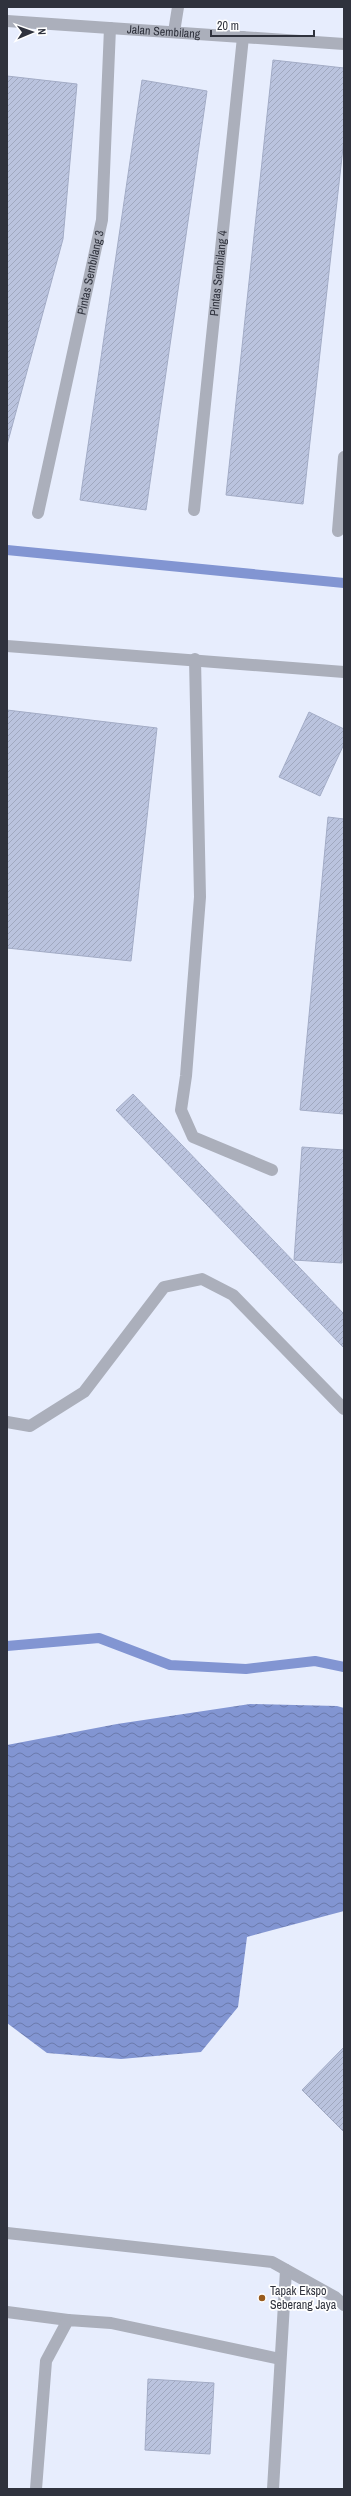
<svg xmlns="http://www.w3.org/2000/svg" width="351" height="2496" font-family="'Archivo Narrow',sans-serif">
<defs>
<pattern id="water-waves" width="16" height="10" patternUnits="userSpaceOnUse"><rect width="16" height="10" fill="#8295d2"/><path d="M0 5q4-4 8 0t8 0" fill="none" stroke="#6b7aac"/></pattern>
<pattern id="building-hatch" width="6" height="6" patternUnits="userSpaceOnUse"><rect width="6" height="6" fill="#bac3de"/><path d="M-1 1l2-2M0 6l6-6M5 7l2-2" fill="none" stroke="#a0a8bf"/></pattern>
</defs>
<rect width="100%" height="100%" fill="#e7edfd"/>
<!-- water -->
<path fill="url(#water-waves)" d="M250 1704 337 1706 344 1708V1911L247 1937 238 2007 201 2052 121 2059 47 2053 7 2023V1745L117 1724Z"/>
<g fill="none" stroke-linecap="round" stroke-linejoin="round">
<!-- stream -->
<g stroke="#8295d2" stroke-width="10">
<path d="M7 550 344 583"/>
<path d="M7 1646 99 1638 170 1665 246 1669 315 1661 344 1667"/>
</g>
</g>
<!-- building -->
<g fill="url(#building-hatch)" stroke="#a3acc6">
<path d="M273 60 344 68V139L303 504 226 495Z"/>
<path d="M7 76 77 84 63 239 7 445Z"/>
<path d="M142 80 207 91 146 510 80 500Z"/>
<path d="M7 710 157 728 131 961 7 948Z"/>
<path d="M309 712 344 729V744L320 796 279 777Z"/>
<path d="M328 817 344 819V1114L300 1110Z"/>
<path d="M133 1094 344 1314V1348L116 1110Z"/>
<path d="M302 1147 344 1150 342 1263 294 1260Z"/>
<path d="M344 2047V2132L302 2090Z"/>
<path d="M148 2379 214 2383 210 2454 145 2450Z"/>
</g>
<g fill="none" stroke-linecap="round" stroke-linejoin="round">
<!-- minor -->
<g stroke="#abafbb" stroke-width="12">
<path id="s1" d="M7 21 344 44"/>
<path d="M174 32 178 7"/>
<path id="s2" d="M194 510 243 37"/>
<path id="s3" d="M38 513 102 220 110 28"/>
<path d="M338 531 344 457"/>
<path d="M7 646 344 672"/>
<path d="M195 659 200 897 186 1076 181 1110 193 1137 272 1170"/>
<path d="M7 1422 30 1426 84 1392 164 1287 202 1279 233 1295 344 1409"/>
<path d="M7 2233 272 2262 335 2297 344 2305"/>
<path d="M7 2312 68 2320"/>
<path d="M36 2489 46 2361 68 2320 111 2323 280 2359"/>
<path d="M273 2489 286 2270"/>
</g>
</g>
<!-- markers -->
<circle fill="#985b1e" stroke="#fff" stroke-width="1.5" cx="262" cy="2298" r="4"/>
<g text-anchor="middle" stroke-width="3.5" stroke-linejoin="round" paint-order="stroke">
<!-- street labels -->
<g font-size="12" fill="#2f323d" stroke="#fff">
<text dy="4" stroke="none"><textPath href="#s1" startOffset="157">Jalan Sembilang</textPath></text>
<text dy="4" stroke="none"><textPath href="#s3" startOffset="246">Pintas Sembilang 3</textPath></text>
<text dy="4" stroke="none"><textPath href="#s2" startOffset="238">Pintas Sembilang 4</textPath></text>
</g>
<!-- poi labels -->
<g font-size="12" fill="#2f323d" stroke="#fff" text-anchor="start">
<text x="270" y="2295">Tapak Ekspo<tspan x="270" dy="14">Seberang Jaya</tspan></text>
</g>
</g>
<!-- border -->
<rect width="351" height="2496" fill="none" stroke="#2f323d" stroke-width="16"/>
<!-- north arrow -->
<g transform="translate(32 32) rotate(88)" stroke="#ffffff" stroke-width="3" paint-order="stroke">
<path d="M0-3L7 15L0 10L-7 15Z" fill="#2f323d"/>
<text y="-6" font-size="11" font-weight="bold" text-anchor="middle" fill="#2f323d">N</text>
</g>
<!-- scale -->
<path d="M211 30v6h103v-6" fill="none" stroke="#2f323d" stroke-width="2"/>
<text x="217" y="30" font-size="12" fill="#2f323d" stroke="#ffffff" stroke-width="3" paint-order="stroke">20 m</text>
</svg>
